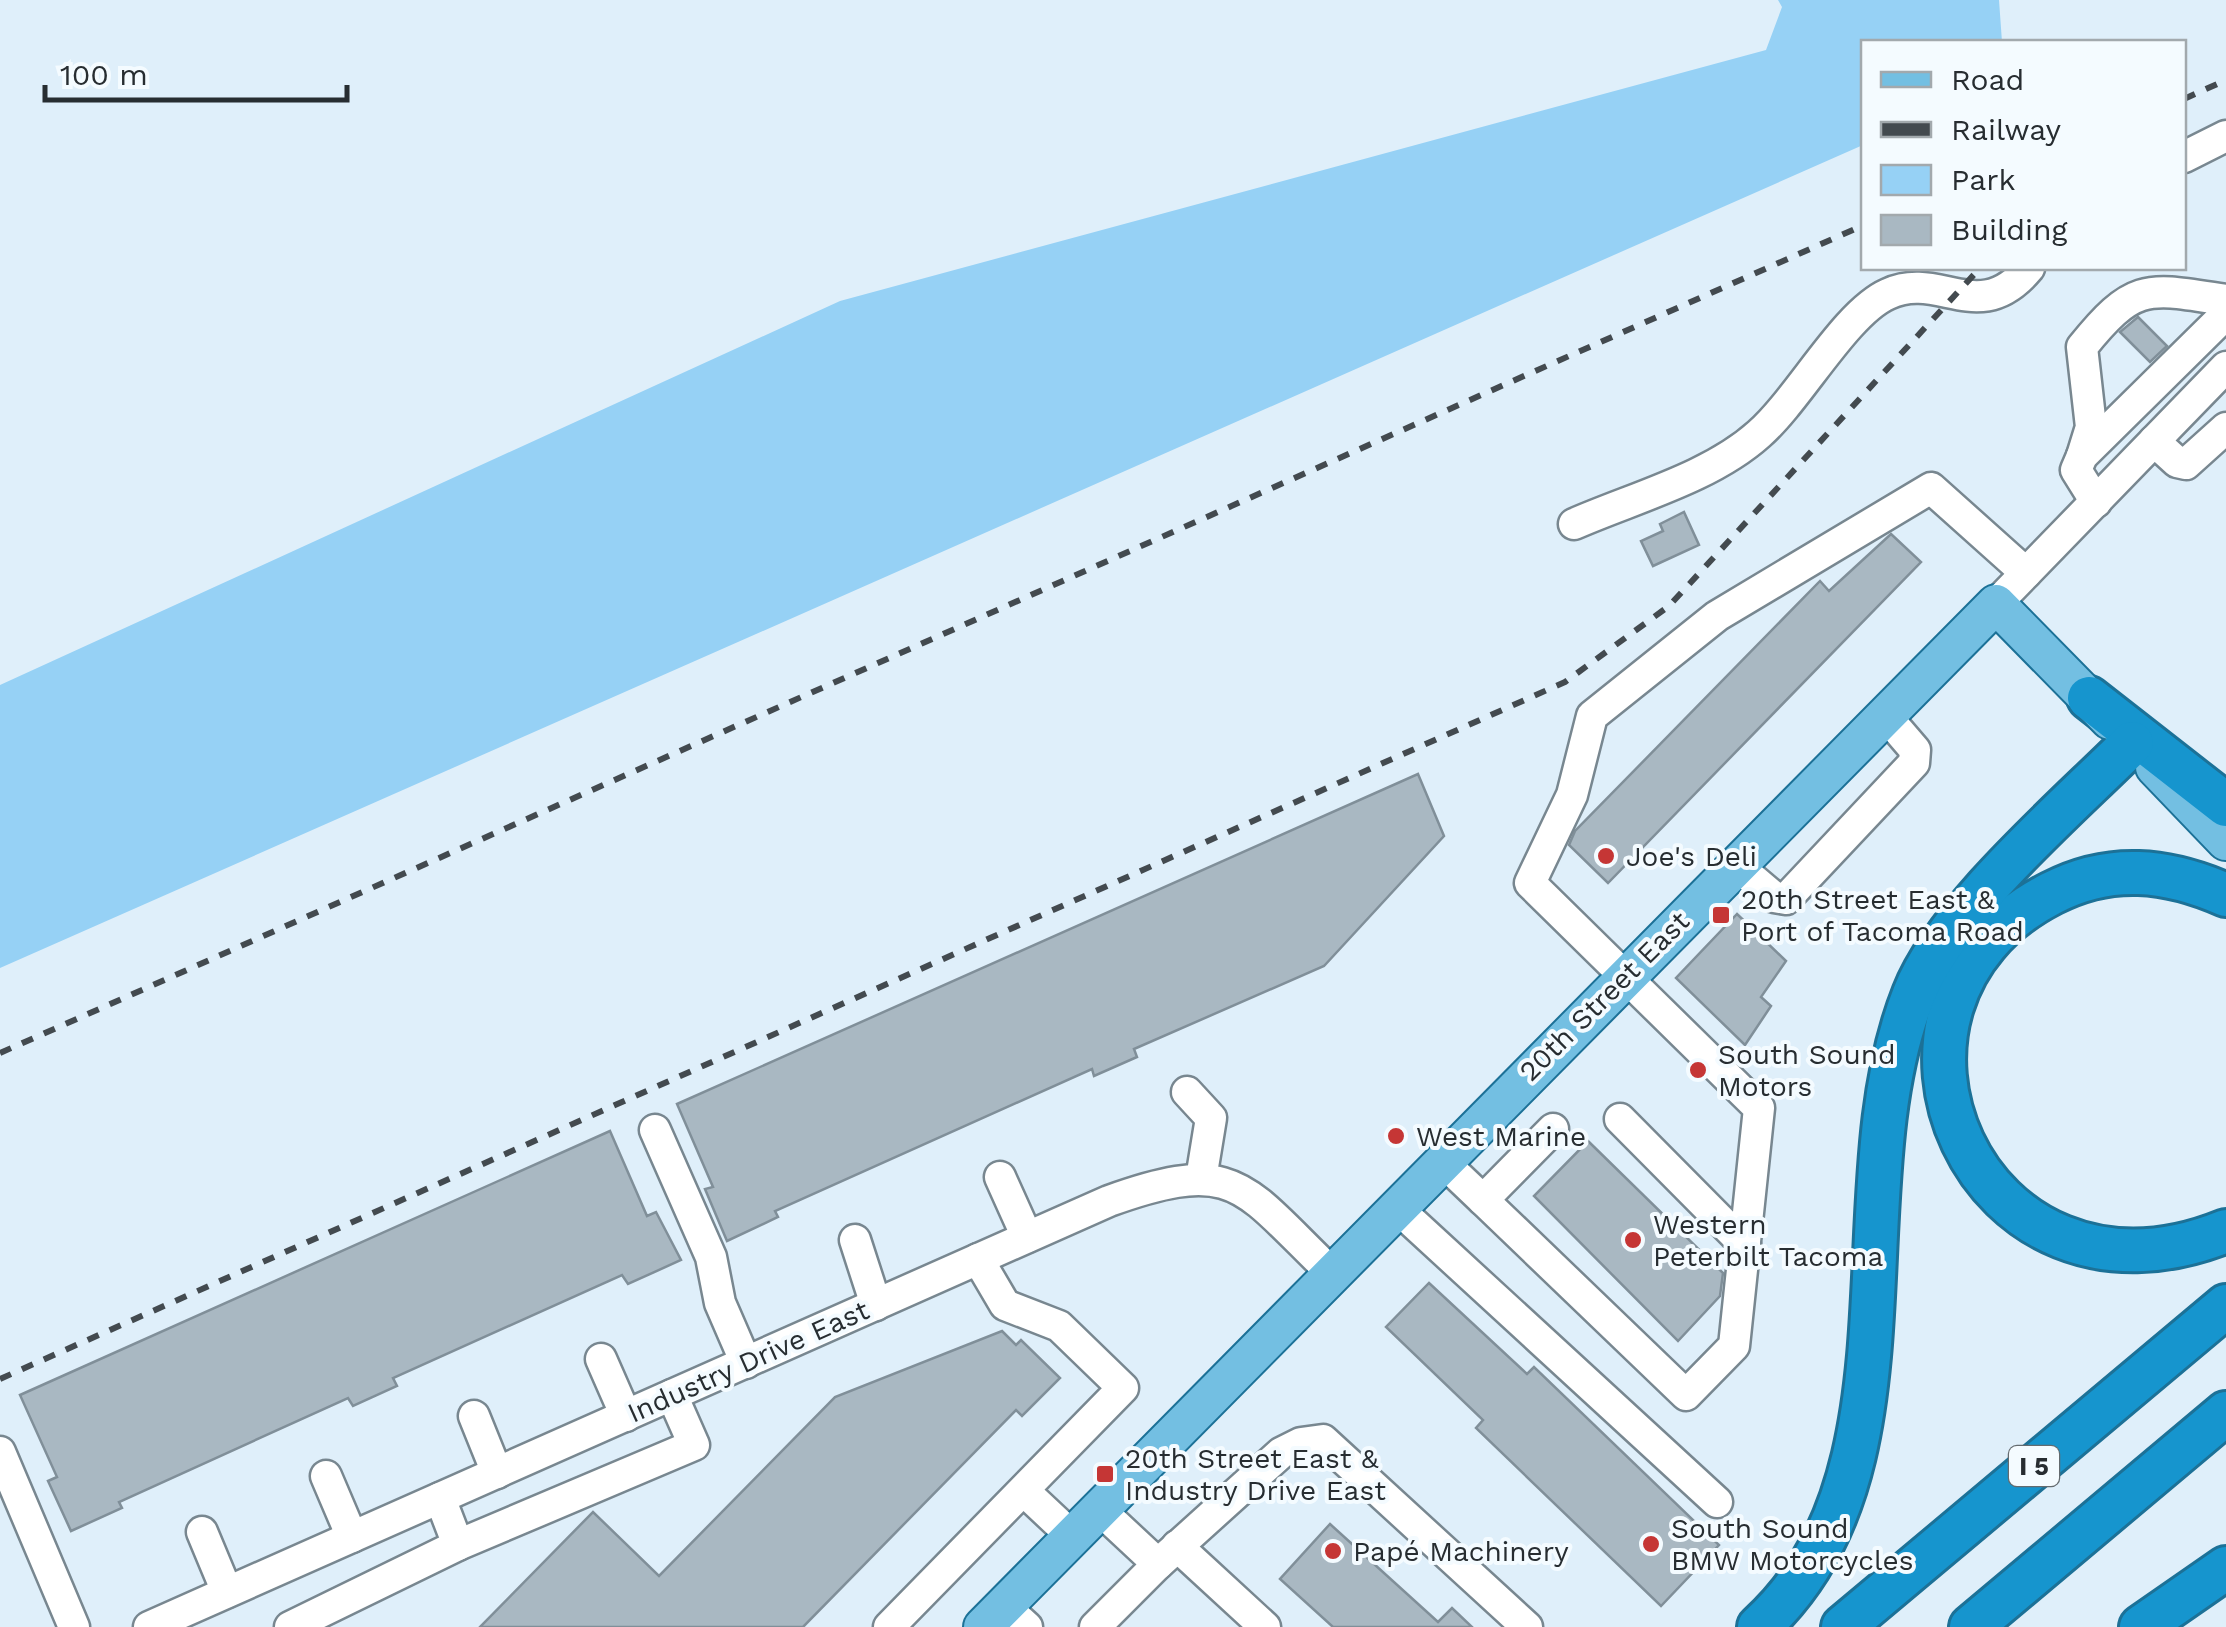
<svg xmlns="http://www.w3.org/2000/svg" width="2226" height="1627" font-family="'Work Sans',sans-serif">
<rect width="100%" height="100%" fill="#dfeffa"/>
<!-- green -->
<path fill="#96d1f5" d="M1778 0H1999L2002 42H1864L1863 145 0 968V685L840 301 1766 50 1782 7Z"/>
<!-- building -->
<g fill="#a9b8c2" stroke="#808f99" stroke-width="2.5">
<path d="M2138 317 2167 346 2150 362 2120 332Z"/>
<path d="M1684 512 1699 545 1653 566 1641 541 1663 531 1660 524Z"/>
<path d="M1891 534 1921 562 1608 883 1569 845 1575 831 1820 581 1829 591Z"/>
<path d="M1418 774 1444 836 1324 966 1134 1049 1137 1057 1094 1076 1092 1069 775 1211 778 1217 727 1241 705 1189 713 1187 677 1104Z"/>
<path d="M1737 914 1786 961 1761 997 1771 1006 1745 1045 1676 978Z"/>
<path d="M610 1131 647 1216 656 1212 681 1260 628 1284 622 1275 393 1378 397 1386 353 1406 348 1398 119 1502 122 1508 71 1531 48 1481 57 1477 20 1395Z"/>
<path d="M1588 1141 1723 1273 1720 1296 1678 1341 1534 1196Z"/>
<path d="M1429 1283 1527 1374 1534 1367 1719 1545 1661 1606 1476 1428 1483 1420 1386 1327Z"/>
<path d="M1002 1331 1016 1345 1021 1340 1060 1378 1022 1416 1016 1410 803 1627H480L593 1512 659 1576 835 1397Z"/>
<path d="M1330 1524 1438 1622 1452 1608 1472 1627H1333L1280 1579Z"/>
</g>
<g fill="none" stroke-linecap="round" stroke-linejoin="round">
<defs>
<g id="minor">
<path d="M2184 157 2226 136"/>
<path d="M2154 441 2177 462 2186 464 2226 428"/>
<path d="M2082 456 2091 427 2082 347C2135 281 2148 288 2226 300"/>
<path d="M2096 502 2076 470 2082 456 2226 314"/>
<path d="M1574 524C1633 498 1710 478 1759 434 1799 399 1845 313 1888 294 1940 270 1979 328 2029 268"/>
<path d="M1996 604 2226 367"/>
<path d="M1735 864 1774 897 1786 899 1914 763 1915 750 1885 715"/>
<path d="M1187 1092 1211 1118 1201 1179"/>
<path d="M1620 1119 1745 1245"/>
<path d="M655 1130 711 1257 720 1303 746 1363"/>
<path d="M1441 1160 1483 1200 1553 1129"/>
<path d="M1000 1177 1027 1237"/>
<path d="M1483 1200 1686 1395 1734 1346 1759 1108 1530 883 1572 795 1592 716 1717 616 1931 488 2026 573"/>
<path d="M1396 1207 1717 1502"/>
<path d="M855 1240 876 1305"/>
<path d="M601 1359 626 1416"/>
<path d="M474 1416 497 1473"/>
<path d="M0 1452 74 1627"/>
<path d="M326 1476 352 1537"/>
<path d="M1024 1491 1072 1536"/>
<path d="M1099 1509 1158 1564 1281 1453 1301 1443 1323 1440 1527 1627"/>
<path d="M202 1532 227 1592"/>
<path d="M458 1545 694 1445 672 1395"/>
<path d="M1177 1546 1265 1627"/>
<path d="M1004 1606 1027 1627"/>
<path d="M149 1627 1109 1201C1237 1155 1242 1187 1331 1272"/>
<path d="M290 1627 458 1545 440 1498"/>
<path d="M889 1627 1123 1388 1059 1326 1005 1305 978 1259"/>
<path d="M1095 1627 1158 1564"/>
</g>
<g id="major">
<path d="M2155 767 2226 841"/>
<path d="M983 1627 1996 604 2110 720"/>
</g>
<g id="highway">
<path d="M2089 698 2226 805"/>
<path d="M2226 895C2167 869 2110 863 2052 893 1834 1004 1974 1333 2226 1231"/>
<path d="M1759 1627C1930 1471 1836 1190 1914 994 1947 910 2067 808 2132 743"/>
<path d="M1843 1627 2226 1306"/>
<path d="M1971 1627 2226 1413"/>
<path d="M2141 1627 2226 1568"/>
</g>
</defs>
<!-- minor casing -->
<use href="#minor" stroke="#788790" stroke-width="35"/>
<!-- major casing -->
<use href="#major" stroke="#1c7197" stroke-width="42"/>
<!-- highway casing -->
<use href="#highway" stroke="#1c7197" stroke-width="48"/>
<!-- minor -->
<use href="#minor" stroke="#fff" stroke-width="30"/>
<!-- major -->
<use href="#major" stroke="#73bfe2" stroke-width="38"/>
<!-- highway -->
<use href="#highway" stroke="#1695ce" stroke-width="42"/>
<!-- rail -->
<g stroke="#434a4f" stroke-width="6" stroke-dasharray="12 12" stroke-linecap="butt">
<path d="M2184 99 2226 80"/>
<path d="M0 1053 1864 225"/>
<path d="M0 1379 1565 682 1669 606 1980 268"/>
</g>
</g>
<!-- markers -->
<g fill="#c53635" stroke="#f4fbff" stroke-width="4">
<circle cx="1606" cy="856" r="10"/>
<rect x="1711" y="905" width="20" height="20" rx="5"/>
<circle cx="1698" cy="1070" r="10"/>
<circle cx="1396" cy="1136" r="10"/>
<circle cx="1633" cy="1240" r="10"/>
<rect x="1095" y="1464" width="20" height="20" rx="5"/>
<circle cx="1651" cy="1544" r="10"/>
<circle cx="1333" cy="1551" r="10"/>
</g>
<g text-anchor="middle" stroke-width="8" stroke-linejoin="round" paint-order="stroke">
<!-- shield labels -->
<rect fill="#f4fbff" stroke="#646b6f" stroke-width="2.5" x="2009" y="1446" width="50" height="40" rx="8"/>
<g font-size="25" font-weight="bold" fill="#272d31">
<text x="2034" y="1475">I 5</text>
</g>
<!-- poi labels -->
<g font-size="28" fill="#272d31" stroke="#f4fbff" text-anchor="start">
<text x="1626" y="866">Joe's Deli</text>
<text x="1741" y="909">20th Street East &amp;<tspan x="1741" dy="32">Port of Tacoma Road</tspan></text>
<text x="1718" y="1064">South Sound<tspan x="1718" dy="32">Motors</tspan></text>
<text x="1416" y="1146">West Marine</text>
<text x="1653" y="1234">Western<tspan x="1653" dy="32">Peterbilt Tacoma</tspan></text>
<text x="1125" y="1468">20th Street East &amp;<tspan x="1125" dy="32">Industry Drive East</tspan></text>
<text x="1671" y="1538">South Sound<tspan x="1671" dy="32">BMW Motorcycles</tspan></text>
<text x="1353" y="1561">Papé Machinery</text>
</g>
<!-- street labels -->
<g font-size="28" fill="#272d31" stroke="#f4fbff">
<text transform="translate(1604 996) rotate(-45)" y="10">20th Street East</text>
<text transform="translate(748 1361) rotate(-24)" y="10">Industry Drive East</text>
</g>
</g>
<!-- legend -->
<rect x="1861" y="40" width="325" height="230" fill="#f4fbff" stroke="#a2a9ad" stroke-width="2.5"/>
<rect x="1881" y="72" width="50" height="15" fill="#73bfe2" stroke="#a2a9ad" stroke-width="2.5"/>
<text x="1951" y="90" font-size="30" fill="#272d31">Road</text>
<rect x="1881" y="122" width="50" height="15" fill="#434a4f" stroke="#a2a9ad" stroke-width="2.5"/>
<text x="1951" y="140" font-size="30" fill="#272d31">Railway</text>
<rect x="1881" y="165" width="50" height="30" fill="#96d1f5" stroke="#a2a9ad" stroke-width="2.5"/>
<text x="1951" y="190" font-size="30" fill="#272d31">Park</text>
<rect x="1881" y="215" width="50" height="30" fill="#a9b8c2" stroke="#a2a9ad" stroke-width="2.5"/>
<text x="1951" y="240" font-size="30" fill="#272d31">Building</text>
<!-- scale -->
<path d="M45 85v15h302v-15" fill="none" stroke="#272d31" stroke-width="5"/>
<text x="60" y="85" font-size="30" fill="#272d31" stroke="#f4fbff" stroke-width="8" paint-order="stroke">100 m</text>
</svg>
